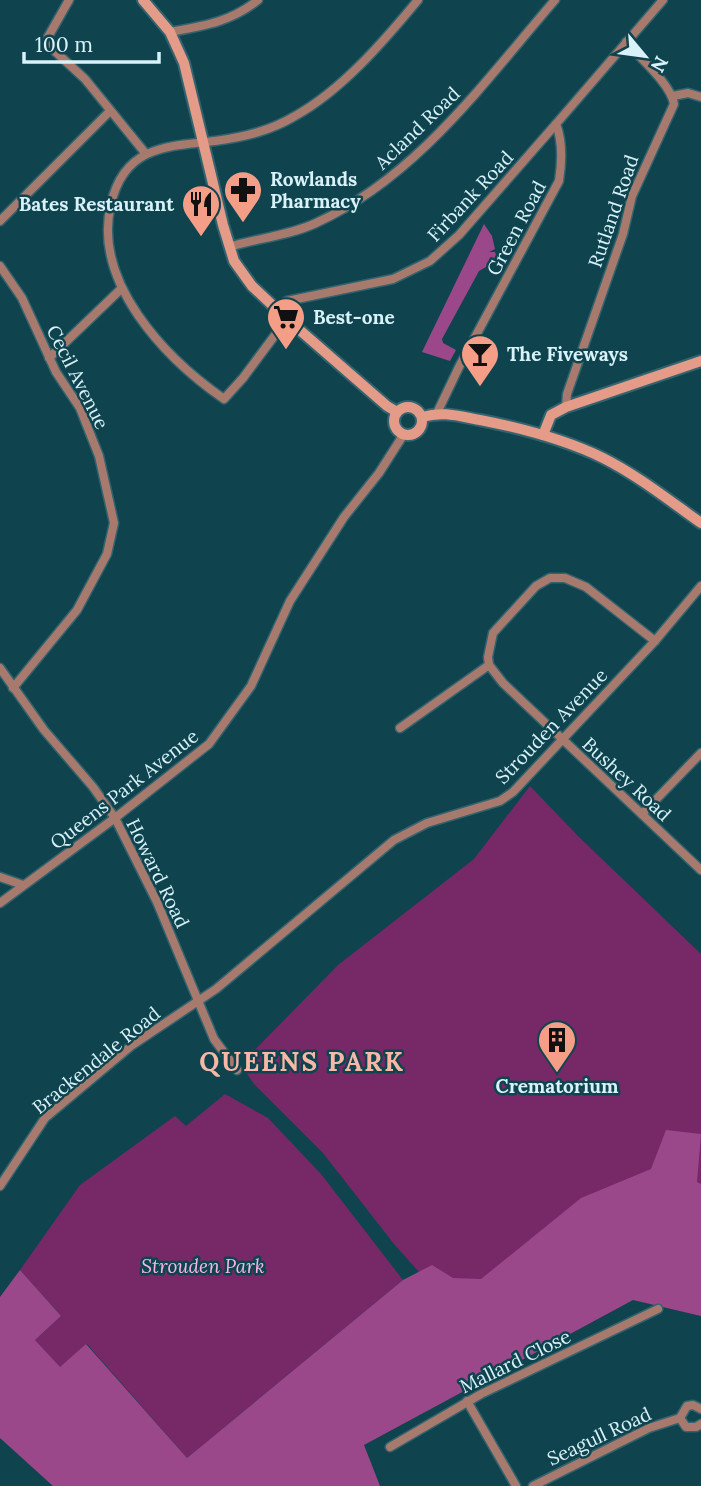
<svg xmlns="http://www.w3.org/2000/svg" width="701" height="1486" font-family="Lora,serif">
<rect width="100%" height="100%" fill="#0f444f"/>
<!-- green -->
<g fill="#762867">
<path d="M530 786 578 836 701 954V1261L458 1316 394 1244 323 1153 254 1084 247 1074 245 1060 338 965 474 859Z"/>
<path d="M225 1094 268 1118 321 1174 403 1280 187 1458 87 1344 60 1368 35 1340 61 1316 20 1270 80 1185 175 1116 186 1126Z"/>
</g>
<!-- forest -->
<g fill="#9b488a">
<path d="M484 224 492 236 495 249 489 252H495L496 255 491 264 479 271 442 339 443 343 456 350 450 361 422 352Z"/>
<path d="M666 1130 701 1134 697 1182 701 1184V1316L633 1300 364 1445 380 1486H53L0 1438V1297L20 1270 61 1316 35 1340 60 1367 86 1344 187 1458 403 1280 432 1265 453 1278 481 1279 581 1198 651 1169Z"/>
</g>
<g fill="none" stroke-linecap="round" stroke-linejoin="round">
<defs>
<g id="street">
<path d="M69 0 48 37V45L85 79 146 154"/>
<path d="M170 32C203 26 231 22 258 0"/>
<path d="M673 96 688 93 701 97"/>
<path d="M0 221 110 111"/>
<path d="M229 247C258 238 288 236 316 223 417 177 484 82 555 0"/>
<path d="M0 266 22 298 56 372 80 408 99 456 114 523 107 554 77 610 13 688"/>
<path d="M275 308 287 301 393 279 430 261 459 235 556 124"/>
<path d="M287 319 243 378 224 399C165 358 92 282 111 204 116 182 126 164 147 154 169 144 192 144 215 141 244 137 270 131 295 116 342 90 384 41 418 0"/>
<path d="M49 358 121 289"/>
<path d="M566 407 567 394 623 234 632 196 674 104C671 84 639 57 626 42"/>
<path d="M437 413 459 367 559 181C562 162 563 142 556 124L663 0"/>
<path d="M655 641 586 587 565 578H550L536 586 493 633 488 657 489 665 503 683 701 870"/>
<path d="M0 668 44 730 93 787 115 818 157 902 214 1039 237 1070"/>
<path d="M400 728 489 665"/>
<path d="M642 814 701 753"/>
<path d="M0 877 23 885"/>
<path d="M0 903 115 818 209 744 251 686 290 601 344 517 379 473 404 434"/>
<path d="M0 1186 45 1118 131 1046 216 989 394 840 427 823 500 801 513 792 655 641 701 586"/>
<path d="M467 1401 516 1486"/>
<path d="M701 1409 693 1405 687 1406 680 1418 686 1427H696L701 1424"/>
<path d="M390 1447 481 1394 658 1309"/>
<path d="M533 1486 649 1428 680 1418"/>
</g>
<g id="secondary">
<path d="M143 0 170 32 184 63 223 225 234 261 252 286 287 319 387 406 397 412"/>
<circle cx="408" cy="421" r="14"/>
<path d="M422 417C443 411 458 416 480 420 521 428 564 439 603 458 637 475 670 501 701 523"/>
<path d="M543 435 551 415 566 407 701 361"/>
</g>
</defs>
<!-- street casing -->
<use href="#street" stroke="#33636e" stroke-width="11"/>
<!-- secondary casing -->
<use href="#secondary" stroke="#33636e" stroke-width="14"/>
<!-- street -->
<use href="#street" stroke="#a87a6d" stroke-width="8"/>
<!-- secondary -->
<use href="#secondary" stroke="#e49b87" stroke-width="10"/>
</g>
<!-- icons -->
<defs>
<symbol id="pharmacy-pin" viewBox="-11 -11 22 30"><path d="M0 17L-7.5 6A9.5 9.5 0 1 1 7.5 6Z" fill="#f49e87" stroke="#0f444f"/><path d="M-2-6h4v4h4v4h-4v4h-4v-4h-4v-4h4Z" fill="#111"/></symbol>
<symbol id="restaurant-pin" viewBox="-11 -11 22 30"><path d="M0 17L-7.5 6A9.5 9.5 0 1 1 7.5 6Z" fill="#f49e87" stroke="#0f444f"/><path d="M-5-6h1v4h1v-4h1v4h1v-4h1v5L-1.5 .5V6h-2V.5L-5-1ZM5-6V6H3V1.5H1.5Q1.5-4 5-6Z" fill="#111"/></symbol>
<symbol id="supermarket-pin" viewBox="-11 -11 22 30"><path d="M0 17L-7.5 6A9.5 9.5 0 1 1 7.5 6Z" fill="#f49e87" stroke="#0f444f"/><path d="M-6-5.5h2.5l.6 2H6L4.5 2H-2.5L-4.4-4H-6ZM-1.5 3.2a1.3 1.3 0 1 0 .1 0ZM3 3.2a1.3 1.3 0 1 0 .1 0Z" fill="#111"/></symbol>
<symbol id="bar-pin" viewBox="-11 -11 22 30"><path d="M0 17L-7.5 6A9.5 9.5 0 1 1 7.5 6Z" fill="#f49e87" stroke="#0f444f"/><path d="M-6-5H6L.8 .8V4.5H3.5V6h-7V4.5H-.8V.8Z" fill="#111"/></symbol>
<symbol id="building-pin" viewBox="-11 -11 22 30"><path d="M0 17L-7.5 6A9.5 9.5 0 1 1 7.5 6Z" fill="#f49e87" stroke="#0f444f"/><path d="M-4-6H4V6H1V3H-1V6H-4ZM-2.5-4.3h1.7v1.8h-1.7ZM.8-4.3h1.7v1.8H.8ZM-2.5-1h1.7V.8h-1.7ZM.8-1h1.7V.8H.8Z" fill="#111"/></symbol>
</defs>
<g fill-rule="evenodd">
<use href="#pharmacy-pin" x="221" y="168" width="44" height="60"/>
<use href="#restaurant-pin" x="179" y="182" width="44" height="60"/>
<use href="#supermarket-pin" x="264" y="295" width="44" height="60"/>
<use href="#bar-pin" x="458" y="332" width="44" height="60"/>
<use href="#building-pin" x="535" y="1018" width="44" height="60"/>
</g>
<g text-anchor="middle" stroke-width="5" stroke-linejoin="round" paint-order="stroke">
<!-- street labels -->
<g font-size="19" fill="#d9f2f9" stroke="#0f444f">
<text transform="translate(417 128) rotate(-44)" y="7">Acland Road</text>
<text transform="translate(470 196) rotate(-47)" y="7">Firbank Road</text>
<text transform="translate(613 211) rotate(-71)" y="7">Rutland Road</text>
<text transform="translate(516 228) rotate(-62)" y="7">Green Road</text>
<text transform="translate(78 377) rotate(63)" y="7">Cecil Avenue</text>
<text transform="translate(551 726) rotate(-46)" y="7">Strouden Avenue</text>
<text transform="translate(627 779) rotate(43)" y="7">Bushey Road</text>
<text transform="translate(124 789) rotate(-38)" y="7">Queens Park Avenue</text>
<text transform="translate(158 873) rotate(64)" y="7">Howard Road</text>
<text transform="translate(96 1060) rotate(-39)" y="7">Brackendale Road</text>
<text transform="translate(515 1361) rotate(-26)" y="7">Mallard Close</text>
<text transform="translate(599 1436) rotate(-25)" y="7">Seagull Road</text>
</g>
<!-- poi labels -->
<g font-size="19" font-weight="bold" fill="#d9f2f9" stroke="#0f444f" text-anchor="start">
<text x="270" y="186">Rowlands<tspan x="270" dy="22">Pharmacy</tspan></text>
<text x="174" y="211" text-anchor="end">Bates Restaurant</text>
<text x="313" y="324">Best-one</text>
<text x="507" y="361">The Fiveways</text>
<text x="557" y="1093" text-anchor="middle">Crematorium</text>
</g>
<!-- park labels -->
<g font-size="19" font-style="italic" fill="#f8b5e7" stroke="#0f444f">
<text x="203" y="1273">Strouden Park</text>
</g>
<!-- district labels -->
<g font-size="26" font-weight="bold" letter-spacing="2" fill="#f9b8a6" stroke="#0f444f">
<text x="302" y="1071">QUEENS PARK</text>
</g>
</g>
<!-- north arrow -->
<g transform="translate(645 56) rotate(119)" stroke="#0f444f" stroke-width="5" paint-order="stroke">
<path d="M0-5L12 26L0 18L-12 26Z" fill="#d9f2f9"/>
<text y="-10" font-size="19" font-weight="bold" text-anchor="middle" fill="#d9f2f9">N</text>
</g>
<!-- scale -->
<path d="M24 52v10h135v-10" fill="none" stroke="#d9f2f9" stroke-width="3.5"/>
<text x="35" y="52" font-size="21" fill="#d9f2f9" stroke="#0f444f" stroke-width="5" paint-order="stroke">100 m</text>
</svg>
